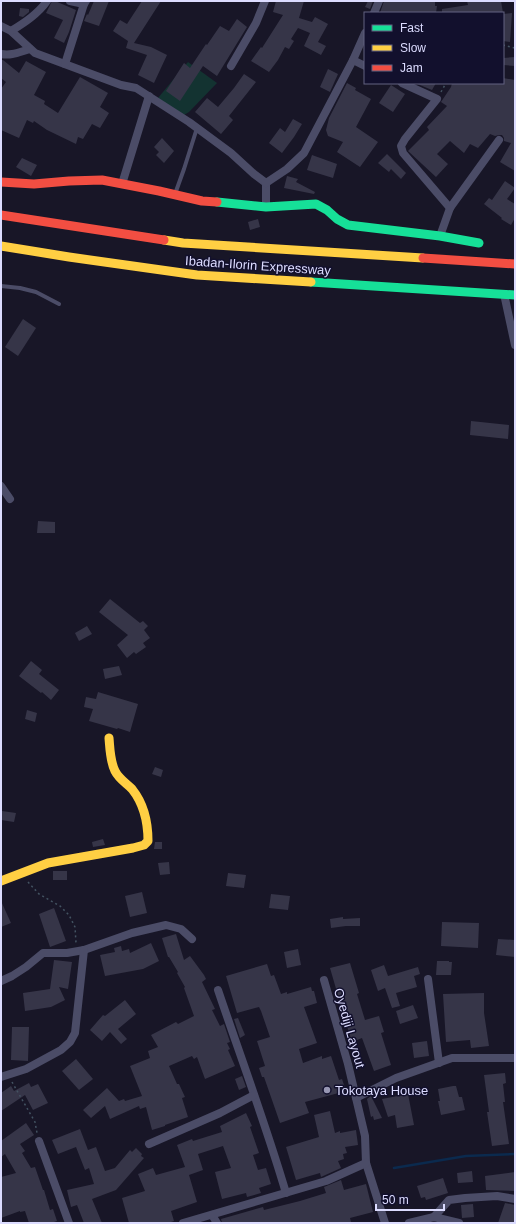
<svg xmlns="http://www.w3.org/2000/svg" width="516" height="1224" font-family="Arial,sans-serif">
<rect width="100%" height="100%" fill="#181627"/>
<!-- green -->
<path fill="#133331" d="M188 62 217 83 189 112 184 115 158 98Z"/>
<g fill="none" stroke-linecap="round" stroke-linejoin="round">
<!-- stream -->
<path stroke="#0b2a4e" stroke-width="2.5" d="M394 1168 466 1156 515 1154"/>
</g>
<!-- building -->
<g fill="#363548">
<path d="M52 1H55L76 10 69 32 64 43 54 38 63 20 46 13Z"/>
<path d="M94 1H109L99 26 84 21 87 14 88 15Z"/>
<path d="M142 1H161L134 43 151 47 167 55 154 83 138 75 147 55 126 48 128 41 113 31 120 20 127 24Z"/>
<path d="M276 1H304L299 18 312 22 315 17 328 24 318 42 326 46 321 55 304 46 310 33 298 28 291 39 294 41 289 49 285 47 278 60 269 72 251 61 261 47 262 48 283 15 273 12Z"/>
<path d="M368 1H373L370 9 365 7Z"/>
<path d="M384 1H435V6H437L436 13H380Z"/>
<path d="M467 1H501L503 13H442V9L468 5Z"/>
<path d="M20 8 29 9V12L23 17 19 16Z"/>
<path d="M512 13 510 42 503 41V14Z"/>
<path d="M237 19 247 27 217 76 203 66 180 101 166 91 184 63 190 68 206 44 207 45 220 26 229 31Z"/>
<path d="M515 57V66L503 65V58Z"/>
<path d="M1 60H3L19 73 26 61 46 72 34 95 45 101 44 104 58 113 80 77 108 93 100 107 109 113 100 128 92 124 83 139 78 137 76 144 47 130 34 121 33 123 27 120 19 138 1 130V89L6 82 1 78Z"/>
<path d="M328 69 338 74 330 92 320 87Z"/>
<path d="M244 74 256 82 229 116 233 120 221 134 195 112 207 98 218 107 234 88Z"/>
<path d="M503 78 515 80V171L500 162 511 143 504 141V138L502 135H499L495 136 490 134 478 148 470 144 464 153 450 141 437 154 448 164 436 177 408 151 429 130 427 127 447 106 441 102 451 87 452 83H503Z"/>
<path d="M347 83 356 88 355 90 371 99 356 127 378 142 360 167 337 152 343 142 328 136 326 130 329 118Z"/>
<path d="M415 83H436L432 90Z"/>
<path d="M391 85 405 94 393 112 379 103Z"/>
<path d="M293 119 302 124 294 137 282 153 269 143 280 128 285 132Z"/>
<path d="M162 138 174 151 164 163 156 155 159 152 154 147Z"/>
<path d="M387 154 406 173 401 179 391 169 389 172 378 163Z"/>
<path d="M312 155 337 164 333 178 307 170Z"/>
<path d="M22 158 37 165 31 176 16 167Z"/>
<path d="M287 176 298 179 296 182 315 192 314 194 284 188Z"/>
<path d="M505 181 515 188 507 199 515 204V218L511 225 501 219 502 218 484 204 489 198 492 200Z"/>
<path d="M258 219 260 227 250 230 248 222Z"/>
<path d="M23 319 36 328 18 356 5 347Z"/>
<path d="M471 421 509 425 508 439 470 435Z"/>
<path d="M38 521 55 522V533H37Z"/>
<path d="M110 599 140 623 143 621 148 626 144 630 150 638 143 643 146 647 136 654 134 652 127 658 117 645 128 635 99 612Z"/>
<path d="M87 626 92 634 79 641 75 633Z"/>
<path d="M31 661 42 670 39 674 59 690 51 700 42 692 41 693 19 676Z"/>
<path d="M119 666 122 675 105 679 103 669Z"/>
<path d="M98 692 138 704 130 732 118 728 117 729 89 721 93 709 84 707 86 697 96 699Z"/>
<path d="M27 710 37 713 35 722 25 719Z"/>
<path d="M155 767 163 770 161 777 152 774Z"/>
<path d="M2 811 16 813 14 822 1 820Z"/>
<path d="M103 839 105 845 93 847 92 842Z"/>
<path d="M155 842H162V849H154Z"/>
<path d="M169 862 170 874 160 875 158 863Z"/>
<rect x="53" y="871" width="14" height="9"/>
<path d="M228 873 246 875 244 888 226 886Z"/>
<path d="M142 892 147 913 130 917 125 896Z"/>
<path d="M271 894 290 896 288 910 269 908Z"/>
<path d="M1 901 11 923 1 927Z"/>
<path d="M54 908 66 941 50 947 39 914Z"/>
<path d="M343 917V919L360 918V926H346L331 928 330 919Z"/>
<path d="M442 922 479 923 478 948 441 946Z"/>
<path d="M176 934 184 960 190 956 204 975 206 979 202 982 215 1009 212 1010 220 1026 224 1024 230 1042 227 1043 230 1049 228 1050 235 1066 205 1079 197 1057 194 1059 192 1056 169 1066 177 1084H179L185 1097 182 1098 188 1117 165 1125V1126L152 1130 146 1107 140 1109 139 1106 110 1119 105 1106 91 1118 83 1110 107 1088 119 1101 124 1099 125 1101 142 1096 130 1066 150 1058 148 1051 158 1047 151 1035 176 1022 178 1024 194 1016 184 988 185 987 177 973 178 972 169 957H168L162 938Z"/>
<path d="M498 939 515 940V957L496 955Z"/>
<path d="M151 943 159 961 143 969 105 976 100 955 115 952 114 948 121 946 122 951 129 949 130 953Z"/>
<path d="M298 949 301 965 287 968 284 952Z"/>
<path d="M54 960 72 962 68 989 59 987 65 1000 51 1007 25 1011 23 993 50 989Z"/>
<path d="M437 961H449V962H452L451 975H436Z"/>
<path d="M350 963 359 993 357 994 365 1020 379 1016 384 1032 381 1033 391 1065 374 1071 362 1038 352 1042 347 1026 349 1025 341 998 339 999 330 968Z"/>
<path d="M267 964 271 976 274 975 281 994 287 992V994L311 987 312 991H314L317 1003 304 1007 317 1043 299 1049 303 1063 322 1056V1059L331 1056 339 1080 342 1079 346 1091 305 1102 309 1113 280 1123 264 1077H262L259 1068 265 1066 257 1041 270 1037 261 1011 259 1007 237 1013 226 976Z"/>
<path d="M384 965 388 976 418 967 420 974 414 976 417 987 396 993 400 1006 392 1008 385 988 378 991 371 970Z"/>
<path d="M484 993V1013L489 1046 471 1048 470 1040 446 1042 443 994Z"/>
<path d="M125 1000 136 1014 118 1029 127 1039 121 1044 110 1032 102 1041 90 1030 103 1015 105 1016Z"/>
<path d="M413 1005 418 1018 400 1024 396 1011Z"/>
<path d="M238 1018 245 1035 240 1038 234 1019Z"/>
<path d="M12 1027H29L28 1061 11 1060Z"/>
<path d="M427 1041 429 1056 414 1058 412 1043Z"/>
<path d="M76 1059 93 1079 79 1090 62 1071Z"/>
<path d="M505 1073 506 1083 503 1084 505 1102H503L509 1144 492 1146 487 1112H489L484 1075Z"/>
<path d="M242 1076 246 1087 239 1090 235 1079Z"/>
<path d="M29 1083 31 1087 38 1084 48 1103 33 1110 25 1095 1 1111V1093L11 1086 14 1091Z"/>
<path d="M453 1086H456L459 1097H462L465 1110 441 1115 438 1101H440L438 1089Z"/>
<path d="M408 1094 414 1125 397 1128 395 1115 388 1117 382 1099Z"/>
<path d="M371 1096 382 1118 374 1120 373 1116 371 1117 367 1099Z"/>
<path d="M330 1111 335 1133 340 1131V1133L356 1130 358 1145 345 1147 347 1153 343 1154 344 1159 338 1161 341 1168 321 1177 320 1173 296 1180 286 1147 319 1137 314 1115Z"/>
<path d="M246 1113 252 1126 250 1127 259 1153 253 1155 258 1170 266 1168 271 1184 259 1188 261 1193 247 1197 246 1193 222 1199 215 1172 231 1168 223 1146 198 1154 203 1170 189 1175 197 1202 171 1211 174 1221 168 1223H129L122 1198 145 1191 138 1174 153 1168 156 1175 185 1167 177 1145 192 1139 193 1141 222 1132 220 1126Z"/>
<path d="M26 1123 34 1135 20 1144 25 1151 22 1153 31 1168 35 1167 43 1190H44L50 1210 53 1209 57 1221 51 1223H29L25 1211 20 1212V1211L1 1218V1177L16 1173 5 1154 1 1157V1141Z"/>
<path d="M80 1129 88 1150 96 1147 105 1171 115 1168 130 1150 132 1152 136 1148 142 1154 141 1156 144 1158 116 1190 92 1199 102 1223H84L77 1205 71 1207 67 1190 94 1184 89 1168 85 1170 76 1147 58 1154 52 1140Z"/>
<path d="M472 1171 473 1182 458 1183 457 1173Z"/>
<path d="M515 1172V1191L486 1190 485 1176Z"/>
<path d="M443 1178 448 1193 426 1200 425 1197 421 1198 417 1186Z"/>
<path d="M341 1180 344 1190 366 1184 373 1212 350 1218 351 1222 347 1223H222L221 1219 263 1207 264 1210 300 1201 326 1193 324 1187Z"/>
<path d="M505 1203 515 1205V1223H498Z"/>
<path d="M473 1204 474 1217 462 1218 461 1205Z"/>
</g>
<g fill="none" stroke-linecap="round" stroke-linejoin="round">
<!-- path -->
<g stroke="#435362" stroke-width="1.5" stroke-dasharray="2 3" stroke-linecap="butt">
<path d="M503 45 515 48"/>
<path d="M441 92 446 83"/>
<path d="M28 882 39 894 60 906 69 915 75 927 76 943"/>
<path d="M12 1082 35 1122 37 1133"/>
</g>
<!-- lane -->
<g stroke="#4b4c67" stroke-width="4">
<path d="M175 194 184 169 197 128"/>
<path d="M1 286 20 288 36 292 59 304"/>
</g>
<!-- street -->
<g stroke="#4b4c67" stroke-width="8">
<path d="M70 1 84 4 86 1"/>
<path d="M374 13 379 1"/>
<path d="M1 26 11 31 35 53 121 85 136 88 189 122 231 153 254 174 266 183V207"/>
<path d="M11 31C24 23 38 14 47 1"/>
<path d="M1 54C12 56 19 52 30 49"/>
<path d="M353 60 365 66"/>
<path d="M65 64 84 4"/>
<path d="M231 66 256 23 265 1"/>
<path d="M402 83 437 99 405 139 401 146 403 153 450 208"/>
<path d="M266 183 287 169 304 153 353 60 365 33"/>
<path d="M122 184 149 96"/>
<path d="M440 236 450 208 499 140"/>
<path d="M504 294 515 345"/>
<path d="M1 486 10 499"/>
<path d="M428 979 439 1063"/>
<path d="M324 980 348 1064 365 1136 366 1163 385 1223"/>
<path d="M1 981 12 976 26 967 43 953H67L84 950 132 933 166 925 181 929 192 939"/>
<path d="M218 990C241 1058 266 1125 286 1193"/>
<path d="M1 1077 26 1069 61 1050 70 1042 75 1033 84 950"/>
<path d="M356 1098 396 1078 452 1058H515"/>
<path d="M39 1141 69 1223"/>
<path d="M149 1144 220 1113 254 1095"/>
<path d="M212 1215 217 1223"/>
<path d="M434 1217 449 1200 465 1198 497 1196 515 1199"/>
<path d="M183 1223 326 1181 366 1163"/>
<path d="M409 1223 434 1217 459 1223"/>
</g>
<!-- fast -->
<g stroke="#16e098" stroke-width="9">
<path d="M217 202 266 207 316 204 327 210 337 219 348 225 440 236 479 243"/>
<path d="M311 282 515 295"/>
</g>
<!-- slow -->
<g stroke="#ffcf43" stroke-width="9">
<path d="M164 240 183 243 423 258"/>
<path d="M1 246 69 257 197 275 311 282"/>
<path d="M1 881 48 863 133 848 144 845 148 841C148 822 144 804 132 789 126 783 119 779 115 771 110 761 110 749 109 738"/>
</g>
<!-- jam -->
<g stroke="#f24e42" stroke-width="9">
<path d="M1 182 34 184 69 181 102 180 159 191 202 201 217 202"/>
<path d="M1 215 164 240"/>
<path d="M423 258 515 264"/>
</g>
</g>
<!-- markers -->
<circle fill="#9797b3" stroke="#12102d" stroke-width="1.5" cx="327" cy="1090" r="4"/>
<g text-anchor="middle" stroke-width="3" stroke-linejoin="round" paint-order="stroke">
<!-- street labels -->
<g font-size="13" fill="#dcdcff" stroke="#12102d">
<text transform="translate(258 265) rotate(4)" y="5">Ibadan-Ilorin Expressway</text>
<text transform="translate(350 1028) rotate(74)" y="5">Oyediji Layout</text>
</g>
<!-- poi labels -->
<g font-size="13" fill="#dcdcff" stroke="#12102d" text-anchor="start">
<text x="335" y="1095">Tokotaya House</text>
</g>
</g>
<!-- border -->
<rect width="516" height="1224" fill="none" stroke="#dcdcff" stroke-width="4"/>
<!-- legend -->
<rect x="364" y="12" width="140" height="72" fill="#12102d" stroke="#636281"/>
<rect x="372" y="25" width="20" height="6" fill="#16e098" stroke="#636281"/>
<text x="400" y="32" font-size="12" fill="#dcdcff">Fast</text>
<rect x="372" y="45" width="20" height="6" fill="#ffcf43" stroke="#636281"/>
<text x="400" y="52" font-size="12" fill="#dcdcff">Slow</text>
<rect x="372" y="65" width="20" height="6" fill="#f24e42" stroke="#636281"/>
<text x="400" y="72" font-size="12" fill="#dcdcff">Jam</text>
<!-- scale -->
<path d="M376 1204v6h68v-6" fill="none" stroke="#dcdcff" stroke-width="2"/>
<text x="382" y="1204" font-size="12" fill="#dcdcff" stroke="#12102d" stroke-width="3" paint-order="stroke">50 m</text>
</svg>
